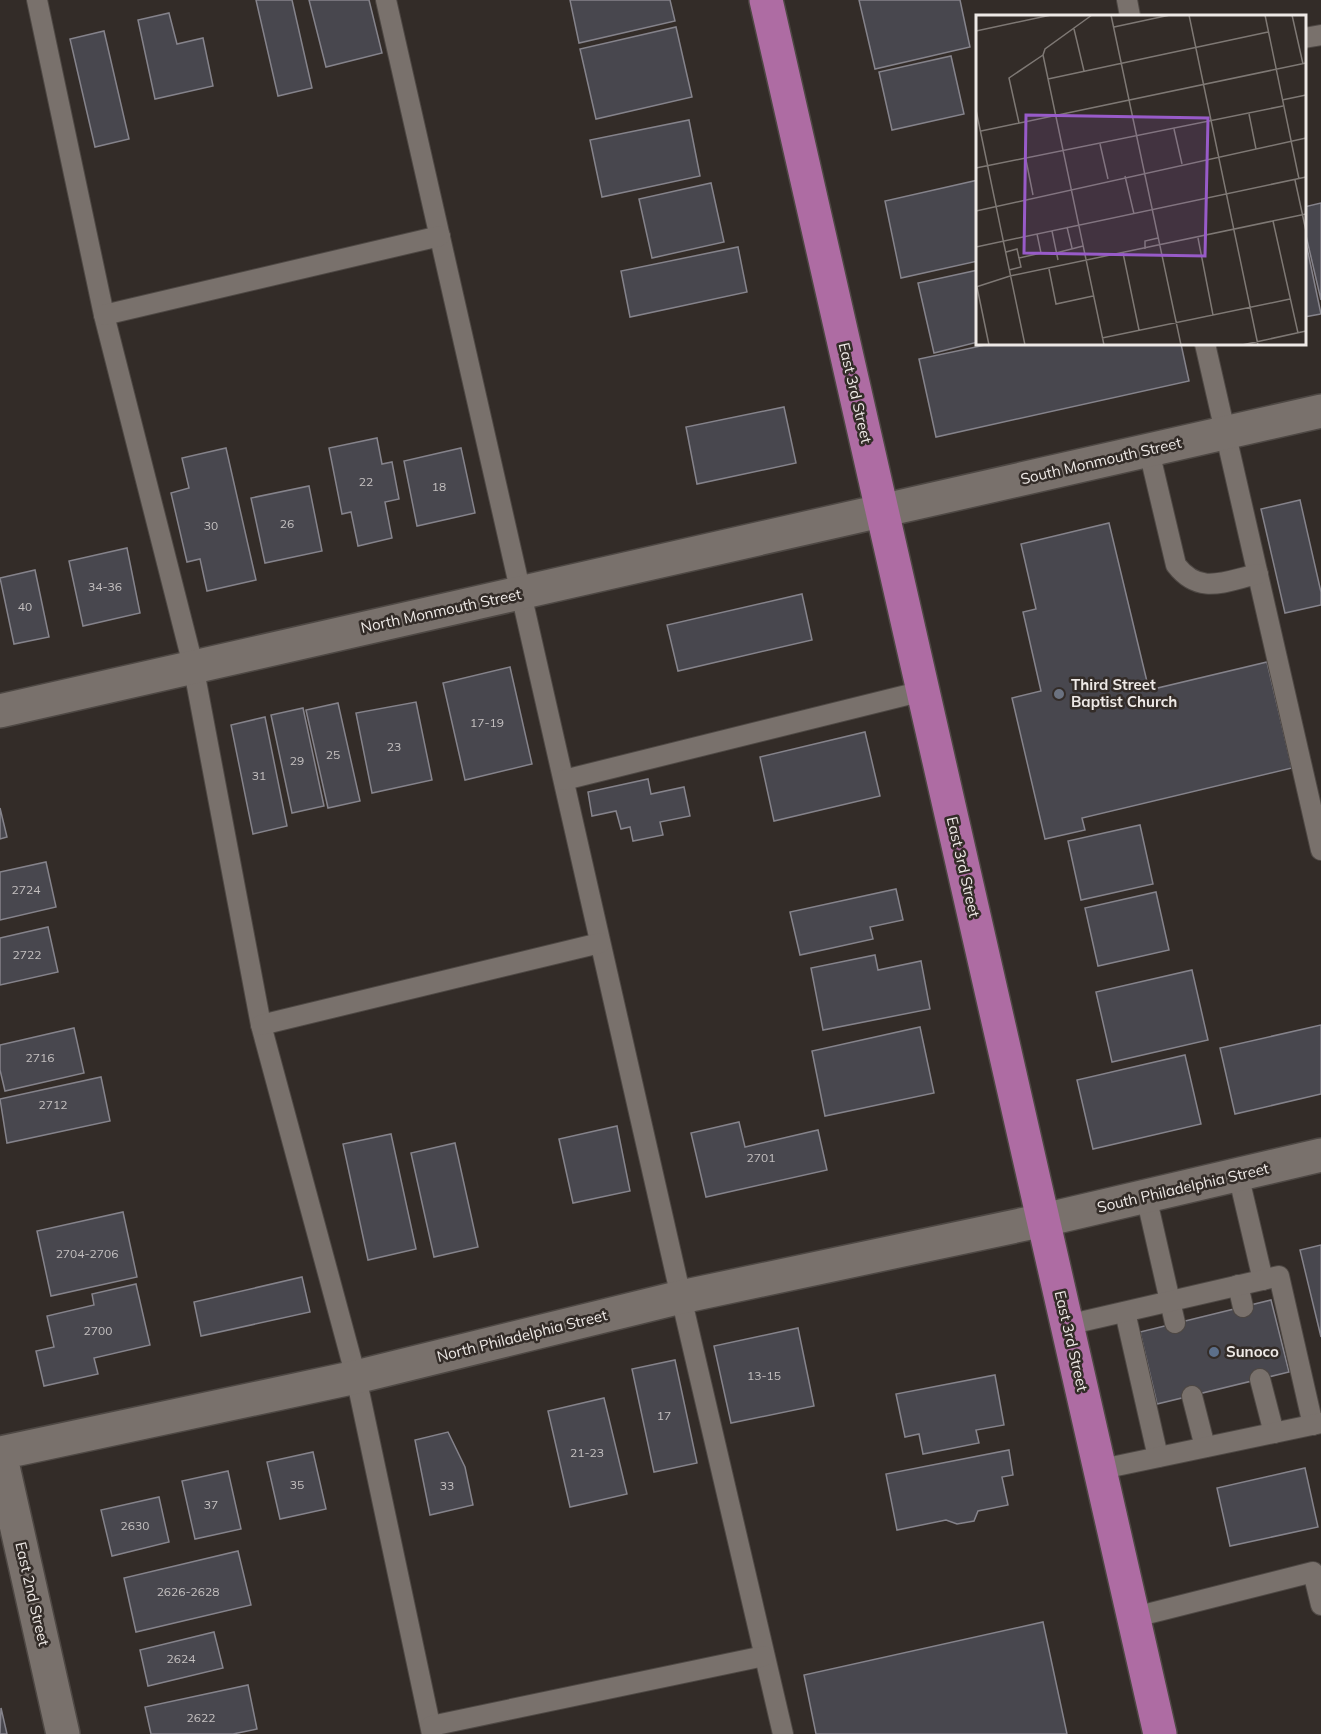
<svg xmlns="http://www.w3.org/2000/svg" width="1321" height="1734" font-family="Mulish,sans-serif">
<rect width="100%" height="100%" fill="#332c28"/>
<!-- building -->
<g fill="#48474e" stroke="#85838b" stroke-width="1.5">
<path d="M256 0H292L312 88 278 96Z"/>
<path d="M309 0H369L382 53 326 67Z"/>
<path d="M570 0H670L675 21 579 43Z"/>
<path d="M859 0H960L970 47 875 69Z"/>
<path d="M169 13 177 44 203 38 213 86 155 99 138 20Z"/>
<path d="M676 27 692 97 596 119 580 49Z"/>
<path d="M104 31 129 139 95 147 70 39Z"/>
<path d="M951 56 964 114 892 130 879 72Z"/>
<path d="M689 120 700 176 602 197 590 140Z"/>
<path d="M978 180V261L901 278 885 201Z"/>
<path d="M711 183 724 242 652 258 639 199Z"/>
<path d="M1321 203V300L1304 227V207Z"/>
<path d="M1306 243 1321 314 1304 317V244Z"/>
<path d="M738 247 747 292 630 317 621 271Z"/>
<path d="M978 270V342L934 353 918 283Z"/>
<path d="M990 344H1181L1189 381 936 437 919 359Z"/>
<path d="M784 407 796 463 697 484 686 427Z"/>
<path d="M377 438 382 464 392 462 399 499 385 502 392 538 358 546 351 512 342 514 329 448Z"/>
<path d="M226 448 256 580 207 591 200 559 187 562 171 493 189 488 182 458Z"/>
<path d="M461 448 475 513 417 526 404 461Z"/>
<path d="M309 486 322 551 265 563 251 498Z"/>
<path d="M1300 500 1321 592V605L1285 613 1261 509Z"/>
<path d="M1109 523 1149 690 1267 662 1292 768 1082 818 1085 830 1045 839 1012 698 1041 691 1023 612 1036 609 1021 544Z"/>
<path d="M127 548 140 613 83 626 69 561Z"/>
<path d="M35 570 49 637 14 644 0 578Z"/>
<path d="M802 594 812 640 678 671 667 625Z"/>
<path d="M510 667 532 764 465 780 443 683Z"/>
<path d="M416 702 432 780 372 793 356 713Z"/>
<path d="M338 703 360 801 328 808 306 710Z"/>
<path d="M303 708 324 806 292 813 271 715Z"/>
<path d="M265 717 287 826 253 834 231 725Z"/>
<path d="M865 732 880 796 774 821 760 757Z"/>
<path d="M648 779 651 794 684 787 690 816 660 822 663 835 633 841 630 827 621 829 616 811 592 816 588 792Z"/>
<path d="M0 808 7 837 0 839Z"/>
<path d="M1140 825 1153 884 1081 900 1068 841Z"/>
<path d="M46 862 56 907 0 920V872Z"/>
<path d="M896 889 903 920 870 927 873 939 800 955 790 912Z"/>
<path d="M1156 892 1169 950 1098 966 1085 908Z"/>
<path d="M48 927 58 972 0 985V938Z"/>
<path d="M875 955 878 970 921 961 930 1009 823 1030 811 968Z"/>
<path d="M1192 970 1208 1040 1112 1062 1096 992Z"/>
<path d="M1321 1025V1094L1235 1114 1220 1048Z"/>
<path d="M920 1027 934 1093 825 1116 812 1051Z"/>
<path d="M74 1028 84 1073 5 1091 0 1070V1045Z"/>
<path d="M1185 1055 1201 1124 1093 1149 1077 1080Z"/>
<path d="M101 1077 110 1121 7 1143 0 1099Z"/>
<path d="M739 1122 745 1147 818 1130 827 1170 706 1197 691 1133Z"/>
<path d="M617 1126 630 1191 573 1203 559 1139Z"/>
<path d="M391 1134 416 1249 368 1260 343 1144Z"/>
<path d="M455 1143 478 1247 434 1257 411 1153Z"/>
<path d="M123 1212 137 1277 51 1296 37 1231Z"/>
<path d="M1321 1245V1337L1300 1250Z"/>
<path d="M302 1277 310 1312 201 1336 194 1302Z"/>
<path d="M136 1284 150 1345 94 1358 98 1374 44 1386 36 1351 54 1347 47 1316 94 1305 92 1294Z"/>
<path d="M1271 1300 1289 1372 1157 1404 1140 1332Z"/>
<path d="M798 1328 814 1406 731 1423 714 1346Z"/>
<path d="M675 1360 697 1463 654 1472 632 1369Z"/>
<path d="M995 1375 1004 1425 976 1430 979 1443 923 1454 919 1434 905 1437 896 1394Z"/>
<path d="M604 1398 627 1494 570 1507 548 1411Z"/>
<path d="M448 1432 465 1467 473 1505 430 1515 415 1440Z"/>
<path d="M1009 1450 1013 1475 1002 1477 1008 1505 978 1511 974 1521 957 1524 946 1520 897 1530 886 1474Z"/>
<path d="M313 1452 326 1509 280 1519 267 1462Z"/>
<path d="M1305 1468 1318 1527 1230 1546 1217 1488Z"/>
<path d="M228 1471 241 1529 195 1539 182 1481Z"/>
<path d="M159 1497 169 1542 112 1556 101 1510Z"/>
<path d="M238 1551 251 1605 136 1632 124 1578Z"/>
<path d="M1043 1622 1067 1734H816L804 1675Z"/>
<path d="M214 1632 223 1668 148 1686 140 1650Z"/>
<path d="M248 1685 257 1729 233 1734H151L145 1707Z"/>
<path d="M1 1708 7 1734H0Z"/>
</g>
<g fill="none" stroke-linecap="round" stroke-linejoin="round">
<defs>
<g id="lane">
<path d="M37 0 104 315 193 665 261 1025 356 1377 432 1734"/>
<path d="M386 0 681 1297 783 1734"/>
<path d="M1127 0 1130 16"/>
<path d="M1304 38 1321 35"/>
<path d="M104 315 440 236"/>
<path d="M1205 344 1321 850"/>
<path d="M1149 451 1176 565C1200 596 1225 581 1258 574"/>
<path d="M564 780 923 691"/>
<path d="M261 1025 600 943"/>
<path d="M1238 1174 1263 1280"/>
<path d="M1146 1196 1175 1323"/>
<path d="M1238 1285 1243 1307"/>
<path d="M1125 1312 1158 1457"/>
<path d="M1067 1325 1279 1276 1313 1425"/>
<path d="M1260 1379 1274 1433"/>
<path d="M1192 1396 1205 1447"/>
<path d="M1102 1469 1321 1423"/>
<path d="M1135 1617 1313 1572 1321 1605"/>
<path d="M431 1726 764 1656"/>
</g>
<g id="street">
<path d="M0 711 1321 411"/>
<path d="M63 1734 0 1453 356 1377 681 1297 1044 1220 1321 1155"/>
</g>
<path id="primary" d="M766 0 1160 1734"/>
</defs>
<!-- lane casing -->
<use href="#lane" stroke="#4e4844" stroke-width="22"/>
<!-- street casing -->
<use href="#street" stroke="#4e4844" stroke-width="36"/>
<!-- primary casing -->
<use href="#primary" stroke="#4e4844" stroke-width="36"/>
<!-- lane -->
<use href="#lane" stroke="#79716c" stroke-width="20"/>
<!-- street -->
<use href="#street" stroke="#79716c" stroke-width="33"/>
<!-- primary -->
<use href="#primary" stroke="#ae6ca3" stroke-width="33"/>
</g>
<!-- markers -->
<circle fill="#6b7280" stroke="#332c28" stroke-width="2" cx="1059" cy="694" r="6"/>
<circle fill="#5c6f8a" stroke="#332c28" stroke-width="2" cx="1214" cy="1352" r="6"/>
<g text-anchor="middle" stroke-width="5" stroke-linejoin="round" paint-order="stroke">
<!-- number labels -->
<g font-size="12" fill="#c4c0c0">
<text x="366" y="486">22</text>
<text x="439" y="491">18</text>
<text x="287" y="528">26</text>
<text x="211" y="530">30</text>
<text x="105" y="591">34-36</text>
<text x="25" y="611">40</text>
<text x="487" y="727">17-19</text>
<text x="394" y="751">23</text>
<text x="333" y="759">25</text>
<text x="297" y="765">29</text>
<text x="259" y="780">31</text>
<text x="26" y="894">2724</text>
<text x="27" y="959">2722</text>
<text x="40" y="1062">2716</text>
<text x="53" y="1109">2712</text>
<text x="761" y="1162">2701</text>
<text x="87" y="1258">2704-2706</text>
<text x="98" y="1335">2700</text>
<text x="764" y="1380">13-15</text>
<text x="664" y="1420">17</text>
<text x="587" y="1457">21-23</text>
<text x="297" y="1489">35</text>
<text x="447" y="1490">33</text>
<text x="211" y="1509">37</text>
<text x="135" y="1530">2630</text>
<text x="188" y="1596">2626-2628</text>
<text x="181" y="1663">2624</text>
<text x="201" y="1722">2622</text>
</g>
<!-- street labels -->
<g font-size="15" fill="#eee9e6" stroke="#332c28">
<text transform="translate(855 393) rotate(77)" y="5">East 3rd Street</text>
<text transform="translate(1101 461) rotate(-13)" y="5">South Monmouth Street</text>
<text transform="translate(441 611) rotate(-12)" y="5">North Monmouth Street</text>
<text transform="translate(963 867) rotate(77)" y="5">East 3rd Street</text>
<text transform="translate(1183 1188) rotate(-13)" y="5">South Philadelphia Street</text>
<text transform="translate(522 1336) rotate(-14)" y="5">North Philadelphia Street</text>
<text transform="translate(1071 1341) rotate(77)" y="5">East 3rd Street</text>
<text transform="translate(32 1594) rotate(77)" y="5">East 2nd Street</text>
</g>
<!-- poi labels -->
<g font-size="15" font-weight="bold" fill="#eee9e6" stroke="#332c28" text-anchor="start">
<text x="1071" y="690">Third Street<tspan x="1071" dy="17">Baptist Church</tspan></text>
<text x="1226" y="1357">Sunoco</text>
</g>
</g>
<!-- overview -->
<g transform="translate(976 15)">
<rect width="330" height="330" fill="#332c28"/>
<path fill="none" stroke="#7e7874" stroke-width="1.5" d="M116 0 69 34 67 40 128 330M135 0 205 330M213 0 282 330M289 0 323 164M316 0 327 49M138 12 194 0M98 14 108 56M0 16 75 0M72 64 292 17M306 85 330 80M0 95 49 330M273 99 280 134M43 108 33 63 67 40M198 114 206 149M5 116 330 48M124 129 132 164M50 145 57 180M0 153 307 91M149 161 158 199M319 165 330 216M0 196 330 123M297 206 322 318M91 212 96 233M76 216 82 245M222 223 237 300M0 232 330 162M169 234V226L182 223M30 237 41 234 43 243M80 238 107 231M147 238 163 315M73 254 80 289 117 281M33 255 45 252 43 243 65 238 61 219M0 272 34 261 330 199M1 272 13 330M126 323 314 284M266 330 330 316"/>
<path fill="#985bc9" fill-opacity="0.15" stroke="#985bc9" stroke-width="3" d="M50 100 232 103 229 241 48 238Z"/>
<rect width="330" height="330" fill="none" stroke="#eee9e6" stroke-width="3"/>
</g>
</svg>
